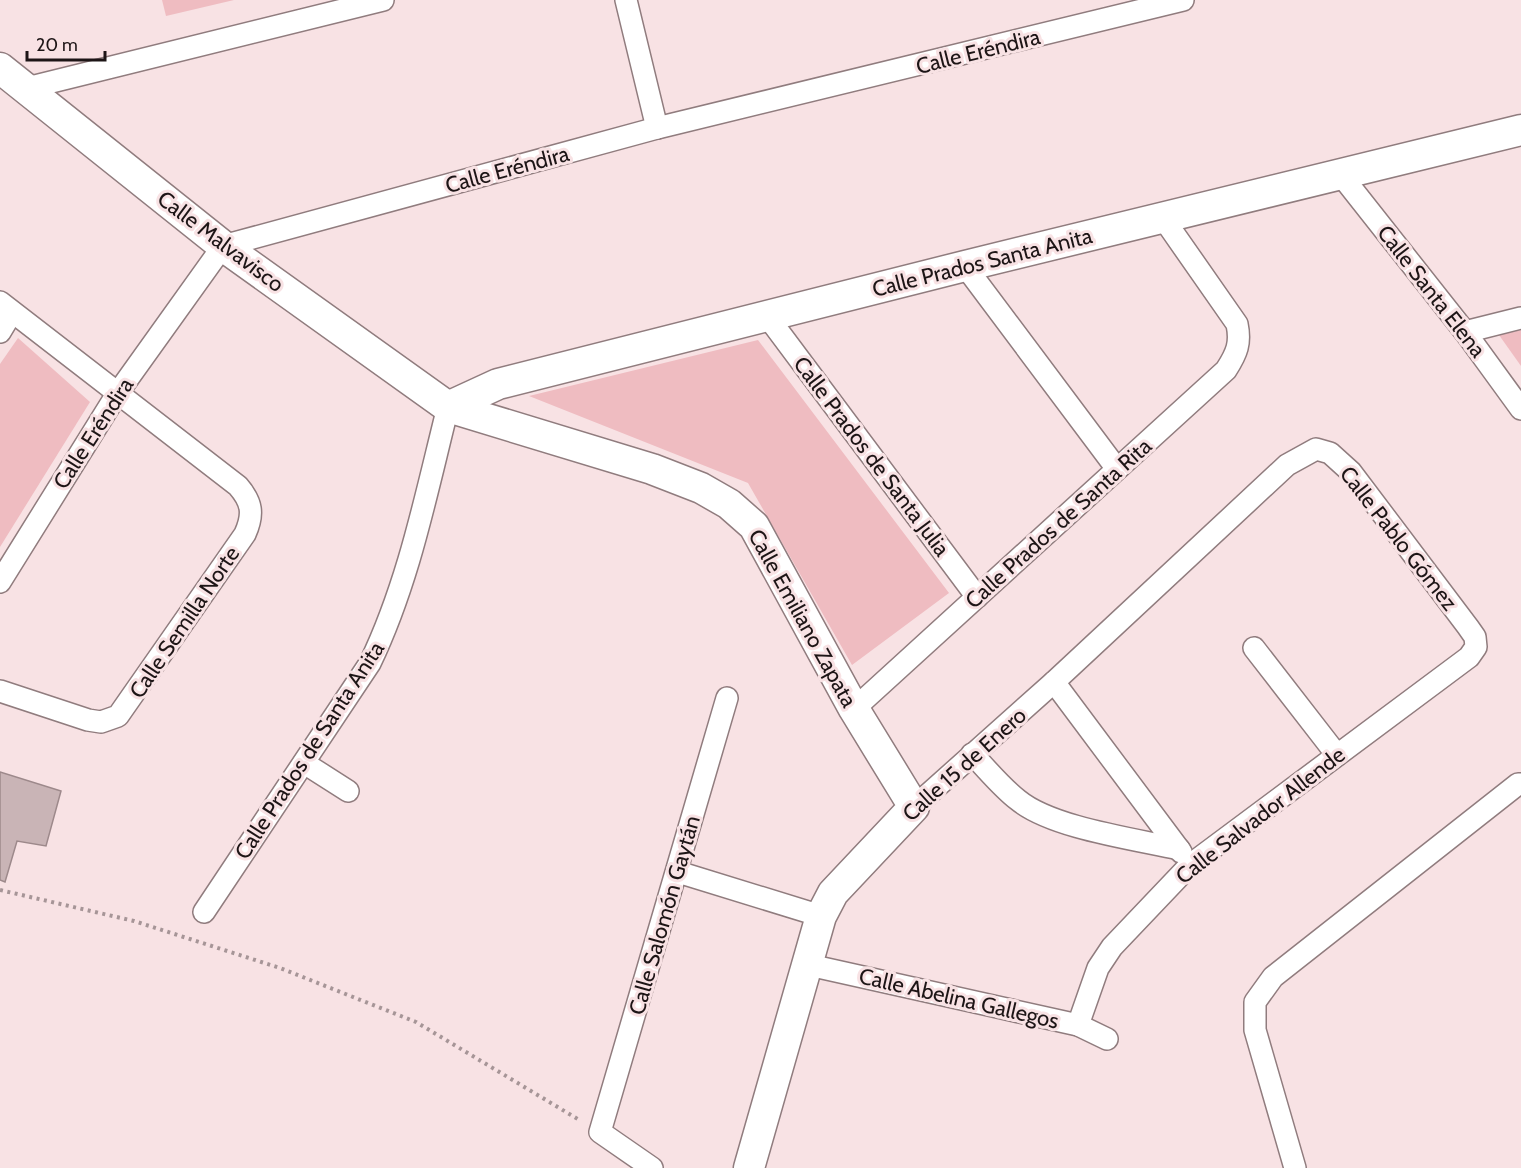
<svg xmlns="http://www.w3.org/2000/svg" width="1521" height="1168" font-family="Cabin,sans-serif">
<rect width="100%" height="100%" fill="#f8e2e4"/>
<!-- green -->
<g fill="#efbcc1">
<path d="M162 0H234L166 16Z"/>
<path d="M1521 330V366L1499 335Z"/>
<path d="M18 338 90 402 0 547V364Z"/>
<path d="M758 340 949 593 852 665 748 483 529 396Z"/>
</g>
<!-- building -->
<path fill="#c9b4b6" stroke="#9d898b" stroke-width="1.5" d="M0 772 61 791 46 846 17 841 5 882 0 880Z"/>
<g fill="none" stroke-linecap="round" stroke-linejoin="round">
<defs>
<g id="street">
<path d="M626 0 657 128"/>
<path d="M27 88 383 0"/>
<path d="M1341 175 1465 332 1521 409"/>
<path d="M965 266 1117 469"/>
<path d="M0 302 238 486C252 502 254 514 245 534L118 716 101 722 88 720 0 691"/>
<path d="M767 316 977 597"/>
<path d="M0 332 12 312"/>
<path d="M1465 332 1521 318"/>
<path d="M0 582 117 394 223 246 657 128 1183 0"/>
<path d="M1254 648 1337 755"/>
<path d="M1054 682 1181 852"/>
<path d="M854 709 1226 370C1237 353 1241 343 1237 324L1163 218"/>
<path d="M972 754C987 769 1001 787 1018 800 1052 828 1135 839 1179 849"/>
<path d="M304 763 348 791"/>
<path d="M914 807 1054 682 1287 465 1316 449 1330 453 1351 472 1468 627 1475 637 1476 647 1469 657 1190 865 1112 947 1098 968 1078 1025"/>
<path d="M678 872 821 916"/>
<path d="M204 912 370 663C409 582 426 494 448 407"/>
<path d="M809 965 1078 1025 1107 1039"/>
<path d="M652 1168 600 1132 727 698"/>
<path d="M1295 1168 1255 1030V1002L1273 977 1518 784H1521"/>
</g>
<g id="secondary">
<path d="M0 68 223 246 448 407 652 469 701 488 729 504 754 526 854 709 914 807 833 893 821 916 749 1168"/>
<path d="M448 407 498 384 965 266 1521 130"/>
</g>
</defs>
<!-- street casing -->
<use href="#street" stroke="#907c7e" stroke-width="24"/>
<!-- secondary casing -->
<use href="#secondary" stroke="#907c7e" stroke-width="33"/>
<!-- path -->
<path stroke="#a69597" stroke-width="4" stroke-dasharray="3 4.5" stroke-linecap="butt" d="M0 890 134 921 280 968 416 1022 581 1121"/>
<!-- street -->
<use href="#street" stroke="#fff" stroke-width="21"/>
<!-- secondary -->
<use href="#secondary" stroke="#fff" stroke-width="30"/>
</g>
<g text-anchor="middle" stroke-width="6" stroke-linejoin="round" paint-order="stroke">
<!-- street labels -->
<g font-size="22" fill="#1d1516" stroke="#f8e2e4">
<text transform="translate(978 51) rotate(-14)" y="8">Calle Eréndira</text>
<text transform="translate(507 169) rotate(-15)" y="8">Calle Eréndira</text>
<text transform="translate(221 241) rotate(37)" y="8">Calle Malvavisco</text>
<text transform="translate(982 262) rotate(-14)" y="8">Calle Prados Santa Anita</text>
<text transform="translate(1432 291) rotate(52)" y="8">Calle Santa Elena</text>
<text transform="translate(93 433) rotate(-57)" y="8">Calle Eréndira</text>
<text transform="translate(872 456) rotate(53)" y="8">Calle Prados de Santa Julia</text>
<text transform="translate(1058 523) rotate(-42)" y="8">Calle Prados de Santa Rita</text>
<text transform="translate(1399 538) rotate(52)" y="8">Calle Pablo Gómez</text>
<text transform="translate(803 618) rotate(61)" y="8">Calle Emiliano Zapata</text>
<text transform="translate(184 622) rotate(-56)" y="8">Calle Semilla Norte</text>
<text transform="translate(309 750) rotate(-57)" y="8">Calle Prados de Santa Anita</text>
<text transform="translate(964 764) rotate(-42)" y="8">Calle 15 de Enero</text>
<text transform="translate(1260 815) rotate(-38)" y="8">Calle Salvador Allende</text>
<text transform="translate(664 915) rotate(-74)" y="8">Calle Salomón Gaytán</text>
<text transform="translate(959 998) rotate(13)" y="8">Calle Abelina Gallegos</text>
</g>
</g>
<!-- scale -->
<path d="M27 51v9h78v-9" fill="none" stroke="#1d1516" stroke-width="3"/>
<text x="36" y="51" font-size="18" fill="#1d1516" stroke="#f8e2e4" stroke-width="4.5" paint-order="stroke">20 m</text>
</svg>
